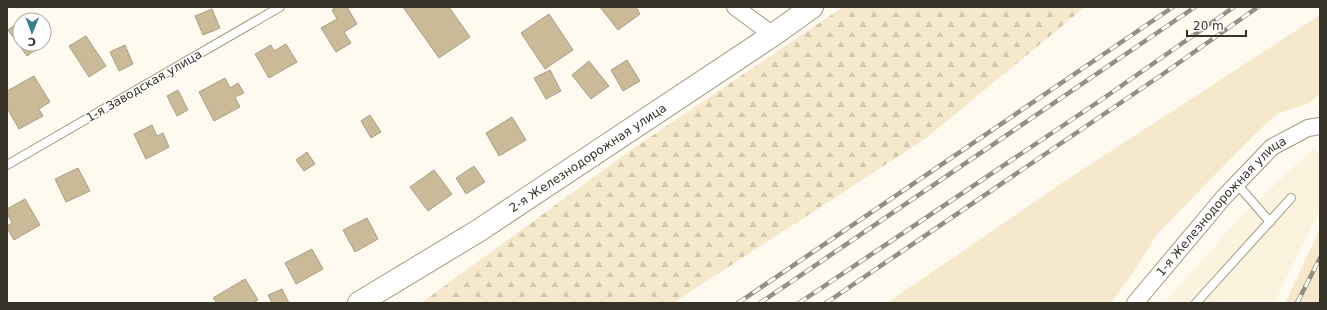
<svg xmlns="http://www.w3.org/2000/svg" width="1327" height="310" font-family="'DejaVu Sans',sans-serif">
<defs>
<pattern id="forest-firs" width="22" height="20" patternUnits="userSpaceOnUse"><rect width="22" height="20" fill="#f5e8cb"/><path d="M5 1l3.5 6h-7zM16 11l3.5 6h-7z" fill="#d3c7ae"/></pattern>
</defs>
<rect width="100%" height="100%" fill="#fffaf0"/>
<!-- built -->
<path fill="#fcf3df" d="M1312 149 1320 153V210L1274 303H1164L1235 223Z"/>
<!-- green -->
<g fill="#f5e8cb">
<path d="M1320 15V94L1307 104 1277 114 1255 134 1158 233 1132 274 1111 303H887L1068 179Z"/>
<path d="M1320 229V303H1285Z"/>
</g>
<!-- forest -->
<path fill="url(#forest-firs)" d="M843 7H1085L925 139 673 303H421L631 150Z"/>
<!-- building -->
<g fill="#caba98" stroke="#aa9e86">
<path d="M337 7H347L357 24 344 32 351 43 336 52 321 28 337 19 332 10Z"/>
<path d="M403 7H449L470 37 439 58Z"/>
<path d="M600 7H636L640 14 618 30Z"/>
<path d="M212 9 220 28 203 35 195 16Z"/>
<path d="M549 14 573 50 545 69 521 33Z"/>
<path d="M20 21V44H39L41 46 27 56 8 30Z"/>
<path d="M86 36 106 66 89 77 69 46Z"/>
<path d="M286 44 297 62 269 78 255 54 271 45 274 51Z"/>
<path d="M125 45 133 64 119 71 110 52Z"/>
<path d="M627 60 640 81 623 91 611 70Z"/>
<path d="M589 61 609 86 591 99 572 75Z"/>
<path d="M550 70 561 91 546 99 534 78Z"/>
<path d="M34 76 50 102 39 109 43 116 19 129 7 108V91Z"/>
<path d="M225 78 230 88 238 83 244 93 235 97 240 107 214 121 199 92Z"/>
<path d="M178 90 188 110 177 116 167 96Z"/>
<path d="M370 115 381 132 371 138 361 121Z"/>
<path d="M512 117 526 140 499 156 486 133Z"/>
<path d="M152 125 157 136 163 133 169 147 146 159 134 134Z"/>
<path d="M307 152 315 164 304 171 296 160Z"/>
<path d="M474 166 485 182 466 194 456 178Z"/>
<path d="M78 168 90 191 66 202 55 179Z"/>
<path d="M434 170 452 194 428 211 410 187Z"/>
<path d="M25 199 40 225 14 240 7 228V226L12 223 7 213V209Z"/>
<path d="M367 218 378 239 355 252 343 230Z"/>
<path d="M312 249 323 269 296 284 285 263Z"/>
<path d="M245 279 258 300 253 303H217L213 298Z"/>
<path d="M282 289 289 303H272L268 295Z"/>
</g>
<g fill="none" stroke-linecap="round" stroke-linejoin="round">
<defs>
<g id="lane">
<path d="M7 165 280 7"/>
<path d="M1237 184 1270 222"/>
<path d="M1196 303 1291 198"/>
</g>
<g id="street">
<path d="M735 7 773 35"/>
<path id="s1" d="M1135 303 1224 197 1272 147 1308 128 1320 126"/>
</g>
<g id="secondary">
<path id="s2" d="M359 303 478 231 773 35 812 7"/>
</g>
</defs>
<!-- lane casing -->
<use href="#lane" stroke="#a4987f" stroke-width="10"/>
<!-- street casing -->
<use href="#street" stroke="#a4987f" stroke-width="18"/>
<!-- secondary casing -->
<use href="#secondary" stroke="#a4987f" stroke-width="24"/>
<!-- lane -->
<use href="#lane" stroke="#fff" stroke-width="8"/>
<!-- street -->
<use href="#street" stroke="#fff" stroke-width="16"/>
<!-- secondary -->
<use href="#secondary" stroke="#fff" stroke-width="22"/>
<defs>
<g id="rail">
<path d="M738 303 1173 7"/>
<path d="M760 303 1195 7"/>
<path d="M799 303 1101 100 1234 7"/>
<path d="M826 303 1163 74 1258 7"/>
<path d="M1297 303 1320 258"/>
</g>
</defs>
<!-- rail casing -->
<use href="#rail" stroke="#948f85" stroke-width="4.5"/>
<!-- rail -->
<use href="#rail" stroke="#fff" stroke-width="3" stroke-dasharray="9" stroke-linecap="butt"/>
</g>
<g text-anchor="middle" stroke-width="3" stroke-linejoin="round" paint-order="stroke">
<!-- street labels -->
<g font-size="12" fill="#373228" stroke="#fff">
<text transform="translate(144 86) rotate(-30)" y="4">1-я Заводская улица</text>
<text dy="4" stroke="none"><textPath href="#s2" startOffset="271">2-я Железнодорожная улица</textPath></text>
<text dy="4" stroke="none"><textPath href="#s1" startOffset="130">1-я Железнодорожная улица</textPath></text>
</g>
</g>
<!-- border -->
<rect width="1327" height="310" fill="none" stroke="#373228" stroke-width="16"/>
<!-- north arrow -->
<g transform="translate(32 32) rotate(181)"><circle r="19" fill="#ffffff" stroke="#afada9"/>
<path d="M0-3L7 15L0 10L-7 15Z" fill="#3b7e8e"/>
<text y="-6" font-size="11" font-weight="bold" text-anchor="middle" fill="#373228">С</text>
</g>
<!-- scale -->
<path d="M1187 30v6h59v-6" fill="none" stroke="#373228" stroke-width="2"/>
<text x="1193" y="30" font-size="12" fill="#373228" stroke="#ffffff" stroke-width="3" paint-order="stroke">20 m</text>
</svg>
